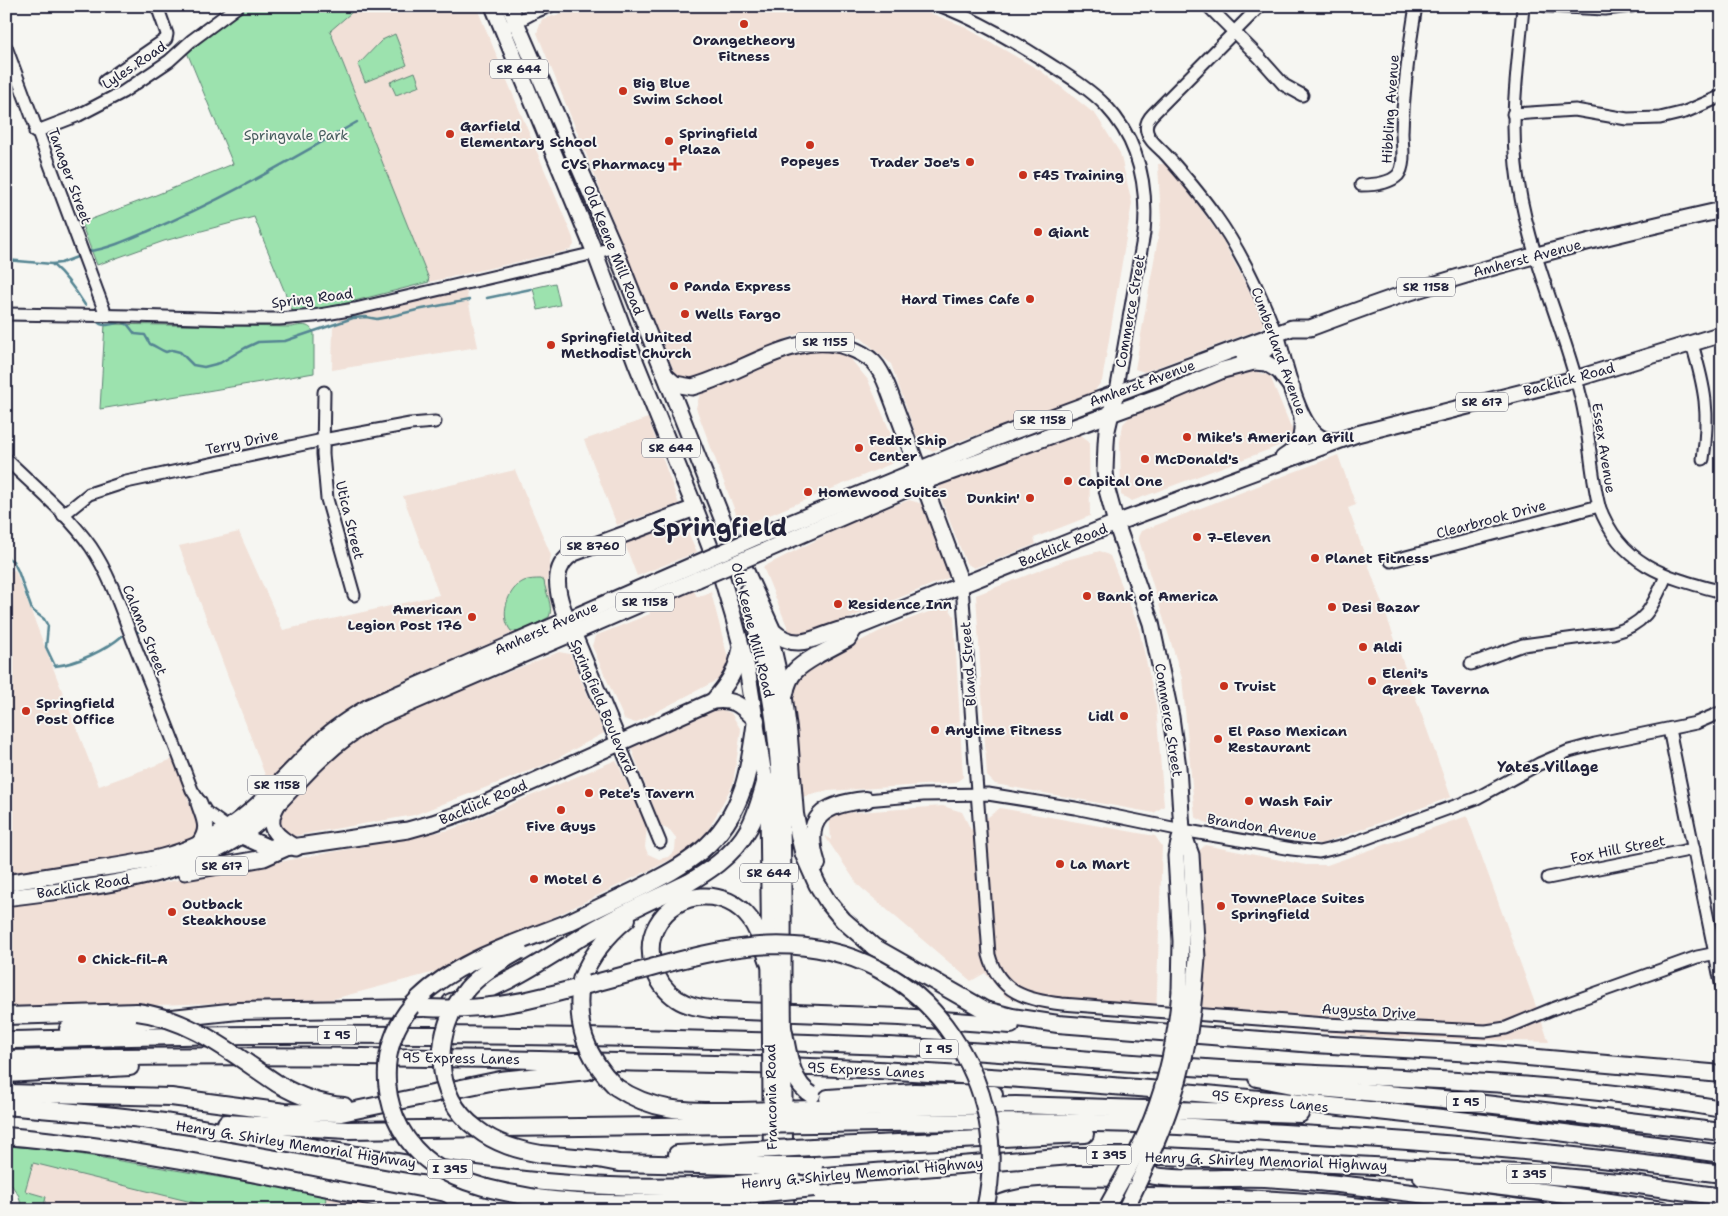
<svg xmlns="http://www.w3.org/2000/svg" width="1728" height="1216" font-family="'Shantell Sans',sans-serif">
<rect width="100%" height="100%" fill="#f6f6f2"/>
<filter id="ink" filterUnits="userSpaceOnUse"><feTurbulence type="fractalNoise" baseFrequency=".02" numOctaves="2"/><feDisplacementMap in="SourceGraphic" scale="10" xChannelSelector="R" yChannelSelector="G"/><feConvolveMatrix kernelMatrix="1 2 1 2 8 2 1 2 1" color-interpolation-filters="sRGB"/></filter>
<g filter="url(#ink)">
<!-- built -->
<g fill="#f1e0d7">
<path d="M359 6H476L573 238 574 245 570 250 429 282 330 30Z"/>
<path d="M590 6H912L961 25 1041 71 1096 115 1120 153 1132 203 1102 381 1093 393 932 451 920 446 891 364 860 337 800 333 688 381 676 376 537 33 542 19Z"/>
<path d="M1158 164H1167L1177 175 1222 239 1261 313 1264 323 1260 329 1144 372 1135 369 1161 221Z"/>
<path d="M466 290 478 347 332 370 333 328 341 317Z"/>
<path d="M828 350 849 357 868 380 898 450 893 463 741 527 696 408 700 393 801 352Z"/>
<path d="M1249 369 1270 376 1293 432 1289 442 1132 501 1121 495 1120 442 1123 424 1133 413Z"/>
<path d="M648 418 679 504 617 525 584 440Z"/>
<path d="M1078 433 1089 441 1090 516 1034 538 1036 544 974 568 966 563 938 491 941 483Z"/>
<path d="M1338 455 1356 505 1348 508 1451 797 1321 844 1209 824 1195 817 1182 678 1138 537 1141 531Z"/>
<path d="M515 470 551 555 547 583 552 611 550 617 396 684 334 717 268 783 179 546 239 532 283 630 439 595 403 496Z"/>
<path d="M909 500 923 504 949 570 948 578 808 635 789 631 763 567 862 517Z"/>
<path d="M683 521 697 552 637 576 624 542Z"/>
<path d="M1100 551 1110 556 1138 625 1156 705 1164 806 1154 813 995 784 987 776 976 595 1066 560Z"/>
<path d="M15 570 99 786 173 759 201 833 176 846 6 877V572Z"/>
<path d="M693 589 697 597 711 592 729 662 721 678 635 723 624 719 592 646 595 636 650 614 648 608Z"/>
<path d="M942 607 949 608 954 616 963 777 955 783 828 791 802 797 789 698 795 680 815 664 888 627Z"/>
<path d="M559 652 570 654 604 733 547 764 414 815 294 836 286 832 280 826 281 810 319 769 353 741 381 723Z"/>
<path d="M720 709 731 713 741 730 733 784 706 834 684 853 450 968 333 999 6 1010V907L198 877 450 830 616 760 647 827 645 847 648 854 659 859 668 857 675 850 676 838 670 830 662 827 660 824 630 745 704 713Z"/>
<path d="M943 806 962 812 971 830 1000 808 1155 836 1162 846 1156 1017 1041 1009 1006 997 985 973 971 981 858 885 824 835 831 840 829 814Z"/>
<path d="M1467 816 1549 1042 1362 1036 1195 1020 1197 853 1205 845 1306 865H1327Z"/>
<path d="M33 1163 276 1186 405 1210H43L45 1197 25 1191Z"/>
</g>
<!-- green -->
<g fill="#9ce2ae" stroke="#5f8274">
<path d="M241 6H359L330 31 429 279 428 280 429 282 323 309 293 312 254 217 164 241 97 265 81 223 151 197 233 164 184 45Z"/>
<path d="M395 34 407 65 365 82 358 65 382 40Z"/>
<path d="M415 72 420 86 396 95 390 82Z"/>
<path d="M555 283 560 305 538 310 533 288Z"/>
<path d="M105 324 292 327C301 325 309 323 314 333V373L100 409Z"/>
<path d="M541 579 544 581C545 592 554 607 549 617L521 632 511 631C499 616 507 589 524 581 530 579 535 579 541 579Z"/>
<path d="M6 1146 48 1149 326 1195 325 1210H224L33 1163 25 1191 46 1197 43 1210H22L19 1196 6 1177Z"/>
</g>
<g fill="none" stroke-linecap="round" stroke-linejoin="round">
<!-- stream -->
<g stroke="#548593" stroke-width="2.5">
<path d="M90 251C111 248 132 238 151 230 223 200 290 160 357 122"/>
<path d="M6 260 52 264 61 263 77 257"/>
<path d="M52 264C66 276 75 289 85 305"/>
<path d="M487 298 531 289"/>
<path d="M97 321C103 329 114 323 122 322L128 325 135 334 145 335 150 344C156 346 160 350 166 352L172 350 180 352 193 365 204 367 220 363 245 348 258 342 285 341 353 318 366 317 377 319 388 317 417 310 469 300"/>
<path d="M6 557 13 561 18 571 32 610 44 619 48 626 46 647 55 666C76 664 106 650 122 636"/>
<path d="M136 633 141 630"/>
</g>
<defs>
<g id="minor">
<path d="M941 6C979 21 1014 41 1048 63 1068 76 1090 89 1106 106 1140 142 1148 187 1144 233L1116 392"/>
<path d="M1208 6 1259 57 1284 85 1302 95"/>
<path d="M1260 6 1153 114C1148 119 1145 125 1147 132 1149 141 1160 148 1166 155 1183 174 1200 194 1215 215 1241 251 1260 292 1276 334"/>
<path d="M1523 6C1519 60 1510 110 1516 165 1524 245 1562 320 1581 398 1590 433 1590 470 1599 506 1621 566 1666 577 1722 592"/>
<path d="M1546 6 1605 9 1632 6"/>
<path d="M511 25 535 12 550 6"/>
<path d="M6 47 106 315"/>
<path d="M105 81 166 39 167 34 157 6"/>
<path d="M1513 114 1575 110 1627 119 1660 118 1685 112 1722 96"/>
<path d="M35 132 79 115 123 92 169 61 191 41 238 6"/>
<path d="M1361 185C1373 185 1389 184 1398 175 1406 165 1402 145 1402 133 1403 91 1409 48 1416 6"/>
<path d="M6 314 132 316 233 319H279L314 316 355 309 595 253 614 247"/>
<path d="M1692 344C1705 388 1710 413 1703 459"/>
<path d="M324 392 323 454 327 499 354 595"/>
<path d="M6 459C35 487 68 514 91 547 110 575 121 609 133 641 153 690 173 740 192 790L206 812 228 828"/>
<path d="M63 515 89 494 126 482 323 440 410 424 435 422"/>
<path d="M1391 561 1599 506"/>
<path d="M962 586 989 955C999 993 1027 1000 1062 1004L1325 1024 1486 1031 1506 1028 1552 1009 1697 957 1722 952"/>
<path d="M1471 664 1523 645 1613 633C1647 624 1653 605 1666 576"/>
<path d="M1669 729 1722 988"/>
<path d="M619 743 660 842"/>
<path d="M866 800 923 795 988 794 1075 808 1182 830 1292 849 1319 852 1348 845 1477 798 1539 764 1569 751 1595 744 1696 723 1722 712"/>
<path d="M1548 878 1694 849"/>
</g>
<g id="major">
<path d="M493 6 595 253 636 363 695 508 721 575 733 615 747 668 768 801 770 983"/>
<path d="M509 6 614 247 728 533"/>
<path d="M1276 334C1284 360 1295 417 1315 434 1321 440 1328 441 1336 441"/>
<path d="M1244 360C1258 354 1272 350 1276 334"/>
<path d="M666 376 675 384 692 387C742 374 795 329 847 347 872 356 879 365 888 388L962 586"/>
<path d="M1116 392 1107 430 1106 444 1105 471 1107 490 1116 523 1151 623 1171 717 1178 767 1182 830 1191 855 1197 958 1194 993"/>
<path d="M1283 458C1301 447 1303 438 1302 417"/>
<path d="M725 525 773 631C802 658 824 627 855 628L1116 523 1357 434 1575 379 1722 334"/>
<path d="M759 536 998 437 1276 334 1292 328H1310C1345 315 1381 301 1417 290 1517 258 1619 233 1722 210"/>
<path d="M764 551 923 482 1171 392 1223 370 1254 362 1266 363 1279 371 1292 388"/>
<path d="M747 591C758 634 768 677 774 721 785 808 783 896 783 983"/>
<path d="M816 656 848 639 855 628"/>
<path d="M713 701C729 682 736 672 741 648"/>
<path d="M619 743 563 609C556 589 552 565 574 553L695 508"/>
<path d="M199 803C204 819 211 828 199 844"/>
<path d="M277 805C264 828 276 836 296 848"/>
<path d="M233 832 267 847 285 848 408 830 433 823 470 810 713 701C735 698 741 706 756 720"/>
<path d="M185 872 264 858 284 849"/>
<path d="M6 883C31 879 56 875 81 871 136 864 190 857 235 823 268 799 293 766 323 739 337 726 353 716 370 706L693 565"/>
<path d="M6 898C91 886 185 882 254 826 280 805 299 778 324 756 340 741 357 729 376 718L698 579"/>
<path d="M1180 991 1181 941 1176 856 1182 830"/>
<path d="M771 1114 772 1210"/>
<path d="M784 1114 786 1210"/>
</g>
<g id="highway">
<path d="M765 616 784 699 789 737 795 814 799 835 804 855 817 884 828 902 843 920 874 947 985 1010 1012 1017 1058 1024 1314 1044 1492 1054 1722 1074"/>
<path d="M785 694C788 673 799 666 816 656"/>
<path d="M817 864C802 817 823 804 866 800"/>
<path d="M678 889C706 873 733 857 749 828 757 814 761 796 766 780"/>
<path d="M567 923C590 912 613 901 636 890 686 865 724 845 743 788 750 766 753 743 756 720"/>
<path d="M770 965C764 950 760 932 750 919 726 887 677 889 657 925 643 950 654 984 677 999 689 1007 704 1008 718 1010L900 1017 1011 1025"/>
<path d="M581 980C591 955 606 936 627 919"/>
<path d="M451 1002C506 988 541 961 588 933 620 914 654 899 688 883"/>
<path d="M6 1016 137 1012"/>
<path d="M68 1029 238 1011 423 1008"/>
<path d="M6 1040C95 1038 185 1035 274 1035 469 1034 666 1037 861 1045 976 1049 1091 1061 1206 1068 1378 1079 1551 1079 1722 1109"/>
<path d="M6 1059C196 1054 386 1056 577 1061 677 1064 778 1064 879 1070 1161 1086 1442 1114 1722 1154"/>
<path d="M6 1074 130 1067"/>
<path d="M1257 1078 1297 1086 1443 1099 1722 1132"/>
<path d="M278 1084C298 1096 320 1104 344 1106"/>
<path d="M616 1087C656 1114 692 1111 738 1111"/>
<path d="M6 1093 171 1097 285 1112 341 1113 500 1080 588 1071"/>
<path d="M828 1098 915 1092 994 1094"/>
<path d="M6 1106C59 1111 112 1114 164 1122 291 1141 417 1170 545 1182 609 1188 674 1188 738 1184"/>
<path d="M813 1109 1016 1105 1300 1114"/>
<path d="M226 1123 347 1130 736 1125"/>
<path d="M813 1124C921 1122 1030 1121 1138 1124 1187 1126 1235 1130 1284 1133 1430 1141 1577 1154 1722 1174"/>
<path d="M6 1136C153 1149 296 1183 440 1210"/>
<path d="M813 1147 1085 1134"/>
<path d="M541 1154 598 1159 619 1163 737 1166"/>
<path d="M677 1154 737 1151"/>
<path d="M1129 1170C1169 1184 1223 1176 1265 1178 1356 1183 1447 1199 1537 1210"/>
<path d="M814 1177 1071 1156H1163L1520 1173 1618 1182 1722 1197"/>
<path d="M1422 1177 1551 1193 1662 1210"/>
<path d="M536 1198C603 1207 670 1204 737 1196"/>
<path d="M989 1210C1008 1196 1037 1196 1059 1195 1168 1197 1278 1195 1386 1210"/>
</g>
</defs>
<!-- minor casing -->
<use href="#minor" stroke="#22223b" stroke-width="15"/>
<!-- major casing -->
<use href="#major" stroke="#22223b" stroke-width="19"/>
<!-- highway casing -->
<use href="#highway" stroke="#22223b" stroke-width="20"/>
<!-- minor -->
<use href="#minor" stroke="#f6f6f2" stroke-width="11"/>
<!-- major -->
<use href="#major" stroke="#f6f6f2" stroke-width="15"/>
<!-- highway -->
<use href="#highway" stroke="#f6f6f2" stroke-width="16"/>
<defs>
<g id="major-bridge">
<path d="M693 565 759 536"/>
<path d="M698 579 764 551"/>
<path d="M770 983 771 1100"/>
<path d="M783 983 784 1100"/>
<path d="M1108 1205C1121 1181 1135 1158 1146 1133 1166 1088 1176 1040 1180 991"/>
<path d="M1127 1206C1163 1133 1187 1075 1194 993"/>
</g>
<g id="highway-bridge">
<path d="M519 951C501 961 481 973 467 989 432 1031 431 1095 477 1129 496 1144 518 1150 541 1154"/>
<path d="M581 980C575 1024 585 1056 616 1087"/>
<path d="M425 1008C467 1010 508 1006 549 995 585 986 621 976 658 966 734 945 804 931 878 969 908 985 932 1006 951 1034 988 1088 999 1145 985 1210"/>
<path d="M137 1012C190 1018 234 1055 278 1084"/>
<path d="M783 1028C788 1050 790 1083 812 1095"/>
<path d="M738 1111 813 1109"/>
<path d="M736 1125 813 1124"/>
<path d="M737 1151 813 1147"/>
<path d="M737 1166H814"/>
<path d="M738 1184 793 1179"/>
<path d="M737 1196 814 1188"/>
<path d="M536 1198C501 1192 462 1185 432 1164 379 1126 370 1045 419 998 458 960 517 943 567 923"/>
</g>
</defs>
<!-- major-bridge casing -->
<use href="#major-bridge" stroke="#22223b" stroke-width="19" stroke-linecap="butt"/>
<!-- highway-bridge casing -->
<use href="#highway-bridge" stroke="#22223b" stroke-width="20" stroke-linecap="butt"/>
<!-- major-bridge -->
<use href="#major-bridge" stroke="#f6f6f2" stroke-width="15"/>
<!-- highway-bridge -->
<use href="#highway-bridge" stroke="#f6f6f2" stroke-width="16"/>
</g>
</g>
<!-- markers -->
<g fill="#c8321e" stroke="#f6f6f2" stroke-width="2">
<circle cx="744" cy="24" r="5"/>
<circle cx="623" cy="91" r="5"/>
<circle cx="450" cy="134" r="5"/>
<circle cx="669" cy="141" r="5"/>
<circle cx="810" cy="145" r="5"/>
<circle cx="970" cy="162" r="5"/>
<path d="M672.5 156.5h5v5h5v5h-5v5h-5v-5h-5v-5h5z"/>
<circle cx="1023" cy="175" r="5"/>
<circle cx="1038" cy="232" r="5"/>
<circle cx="674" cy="286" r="5"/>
<circle cx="1030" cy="299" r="5"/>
<circle cx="685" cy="314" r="5"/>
<circle cx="551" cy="345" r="5"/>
<circle cx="1187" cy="437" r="5"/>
<circle cx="859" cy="448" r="5"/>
<circle cx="1145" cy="459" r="5"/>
<circle cx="1068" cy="481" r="5"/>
<circle cx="808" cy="492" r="5"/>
<circle cx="1030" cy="498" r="5"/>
<circle cx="1197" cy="537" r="5"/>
<circle cx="1315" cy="558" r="5"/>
<circle cx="1087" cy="596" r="5"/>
<circle cx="838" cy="604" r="5"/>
<circle cx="1332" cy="607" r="5"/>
<circle cx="472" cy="617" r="5"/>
<circle cx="1363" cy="647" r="5"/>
<circle cx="1372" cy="681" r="5"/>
<circle cx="1224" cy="686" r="5"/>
<circle cx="26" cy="711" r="5"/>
<circle cx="1124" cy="716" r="5"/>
<circle cx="935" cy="730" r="5"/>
<circle cx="1218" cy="739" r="5"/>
<circle cx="589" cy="793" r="5"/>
<circle cx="1249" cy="801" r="5"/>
<circle cx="561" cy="810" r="5"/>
<circle cx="1060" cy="864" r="5"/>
<circle cx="534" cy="879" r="5"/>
<circle cx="1221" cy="906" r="5"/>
<circle cx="172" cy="912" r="5"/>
<circle cx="82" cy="959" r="5"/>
</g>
<g text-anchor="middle" stroke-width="4" stroke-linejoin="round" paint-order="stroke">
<!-- shield labels -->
<g fill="#f6f6f2" stroke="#626272" stroke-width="1">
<rect x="490" y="59.5" width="58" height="19" rx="4"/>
<rect x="1397" y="277.5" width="58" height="19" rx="4"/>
<rect x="796" y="332.5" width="58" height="19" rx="4"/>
<rect x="1456" y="392.5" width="52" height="19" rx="4"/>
<rect x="1014" y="410.5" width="58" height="19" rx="4"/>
<rect x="642" y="438.5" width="58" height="19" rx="4"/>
<rect x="560.5" y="536.5" width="65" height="19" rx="4"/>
<rect x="616" y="592.5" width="58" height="19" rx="4"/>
<rect x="248" y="775.5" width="58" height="19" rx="4"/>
<rect x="196" y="856.5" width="52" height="19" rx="4"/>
<rect x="740" y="863.5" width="58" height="19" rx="4"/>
<rect x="318" y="1025.5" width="38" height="19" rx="4"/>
<rect x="920" y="1039.5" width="38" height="19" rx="4"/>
<rect x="1447" y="1092.5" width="38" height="19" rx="4"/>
<rect x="1086.5" y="1145.5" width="45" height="19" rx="4"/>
<rect x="427.5" y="1159.5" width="45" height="19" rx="4"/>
<rect x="1506.5" y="1164.5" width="45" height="19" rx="4"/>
</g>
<g font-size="12" font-weight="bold" fill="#22223b">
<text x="519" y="73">SR 644</text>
<text x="1426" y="291">SR 1158</text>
<text x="825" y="346">SR 1155</text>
<text x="1482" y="406">SR 617</text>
<text x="1043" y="424">SR 1158</text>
<text x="671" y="452">SR 644</text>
<text x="593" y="550">SR 8760</text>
<text x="645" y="606">SR 1158</text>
<text x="277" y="789">SR 1158</text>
<text x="222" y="870">SR 617</text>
<text x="769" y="877">SR 644</text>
<text x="337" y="1039">I 95</text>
<text x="939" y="1053">I 95</text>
<text x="1466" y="1106">I 95</text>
<text x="1109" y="1159">I 395</text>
<text x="450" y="1173">I 395</text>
<text x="1529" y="1178">I 395</text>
</g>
<!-- poi labels -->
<g font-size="14" font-weight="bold" fill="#22223b" stroke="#f6f6f2" text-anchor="start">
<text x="744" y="45" text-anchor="middle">Orangetheory<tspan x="744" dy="16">Fitness</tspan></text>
<text x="633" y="88">Big Blue<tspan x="633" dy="16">Swim School</tspan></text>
<text x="460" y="131">Garfield<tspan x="460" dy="16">Elementary School</tspan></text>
<text x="679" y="138">Springfield<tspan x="679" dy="16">Plaza</tspan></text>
<text x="810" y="166" text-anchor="middle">Popeyes</text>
<text x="960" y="167" text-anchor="end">Trader Joe's</text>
<text x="665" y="169" text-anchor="end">CVS Pharmacy</text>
<text x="1033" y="180">F45 Training</text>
<text x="1048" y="237">Giant</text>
<text x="684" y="291">Panda Express</text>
<text x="1020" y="304" text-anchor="end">Hard Times Cafe</text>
<text x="695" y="319">Wells Fargo</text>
<text x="561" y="342">Springfield United<tspan x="561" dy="16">Methodist Church</tspan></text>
<text x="1197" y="442">Mike's American Grill</text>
<text x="869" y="445">FedEx Ship<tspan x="869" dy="16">Center</tspan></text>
<text x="1155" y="464">McDonald's</text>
<text x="1078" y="486">Capital One</text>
<text x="818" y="497">Homewood Suites</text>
<text x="1020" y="503" text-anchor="end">Dunkin'</text>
<text x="1207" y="542">7-Eleven</text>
<text x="1325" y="563">Planet Fitness</text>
<text x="1097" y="601">Bank of America</text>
<text x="848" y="609">Residence Inn</text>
<text x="1342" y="612">Desi Bazar</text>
<text x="462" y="614" text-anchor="end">American<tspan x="462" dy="16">Legion Post 176</tspan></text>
<text x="1373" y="652">Aldi</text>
<text x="1382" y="678">Eleni's<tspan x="1382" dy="16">Greek Taverna</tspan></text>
<text x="1234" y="691">Truist</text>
<text x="36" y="708">Springfield<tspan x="36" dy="16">Post Office</tspan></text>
<text x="1114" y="721" text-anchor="end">Lidl</text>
<text x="945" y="735">Anytime Fitness</text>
<text x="1228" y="736">El Paso Mexican<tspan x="1228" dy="16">Restaurant</tspan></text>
<text x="599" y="798">Pete's Tavern</text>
<text x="1259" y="806">Wash Fair</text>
<text x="561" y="831" text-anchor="middle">Five Guys</text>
<text x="1070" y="869">La Mart</text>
<text x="544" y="884">Motel 6</text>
<text x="1231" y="903">TownePlace Suites<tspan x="1231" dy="16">Springfield</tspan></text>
<text x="182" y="909">Outback<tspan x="182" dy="16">Steakhouse</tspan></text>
<text x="92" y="964">Chick-fil-A</text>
</g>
<!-- street labels -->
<g font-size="14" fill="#22223b" stroke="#f6f6f2">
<text transform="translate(134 65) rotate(-34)" y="5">Lyles Road</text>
<text transform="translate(1390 109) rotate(-86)" y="5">Hibbling Avenue</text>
<text transform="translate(70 176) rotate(70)" y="5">Tanager Street</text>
<text transform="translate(614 250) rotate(68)" y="5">Old Keene Mill Road</text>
<text transform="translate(1527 258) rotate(-15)" y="5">Amherst Avenue</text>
<text transform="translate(312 298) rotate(-7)" y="5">Spring Road</text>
<text transform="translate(1130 311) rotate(-80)" y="5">Commerce Street</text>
<text transform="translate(1279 351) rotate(70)" y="5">Cumberland Avenue</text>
<text transform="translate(1569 379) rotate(-15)" y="5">Backlick Road</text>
<text transform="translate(1142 383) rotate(-20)" y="5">Amherst Avenue</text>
<text transform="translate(242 442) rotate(-12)" y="5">Terry Drive</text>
<text transform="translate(1604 448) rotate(81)" y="5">Essex Avenue</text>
<text transform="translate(1491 519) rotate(-15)" y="5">Clearbrook Drive</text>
<text transform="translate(350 520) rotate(76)" y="5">Utica Street</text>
<text transform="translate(1063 545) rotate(-22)" y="5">Backlick Road</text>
<text transform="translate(546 628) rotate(-24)" y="5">Amherst Avenue</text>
<text transform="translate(145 630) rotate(68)" y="5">Calamo Street</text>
<text transform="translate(753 630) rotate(76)" y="5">Old Keene Mill Road</text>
<text transform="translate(968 664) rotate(-94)" y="5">Bland Street</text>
<text transform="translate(603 706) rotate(67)" y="5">Springfield Boulevard</text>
<text transform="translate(1169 720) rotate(81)" y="5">Commerce Street</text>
<text transform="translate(483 802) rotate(-23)" y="5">Backlick Road</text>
<text transform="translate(1262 827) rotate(9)" y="5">Brandon Avenue</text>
<text transform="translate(1618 849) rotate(-11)" y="5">Fox Hill Street</text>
<text transform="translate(83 886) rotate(-9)" y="5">Backlick Road</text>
<text transform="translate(1369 1011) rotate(3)" y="5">Augusta Drive</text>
<text transform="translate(461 1058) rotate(1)" y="5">95 Express Lanes</text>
<text transform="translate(866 1070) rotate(3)" y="5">95 Express Lanes</text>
<text transform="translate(771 1097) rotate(-91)" y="5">Franconia Road</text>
<text transform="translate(1270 1101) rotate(6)" y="5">95 Express Lanes</text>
<text transform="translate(296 1144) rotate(9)" y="5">Henry G. Shirley Memorial Highway</text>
<text transform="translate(1266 1161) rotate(2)" y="5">Henry G. Shirley Memorial Highway</text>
<text transform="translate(862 1173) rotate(-5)" y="5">Henry G. Shirley Memorial Highway</text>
</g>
<!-- park labels -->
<g font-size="14" fill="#475c5e" stroke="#f6f6f2">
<text x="296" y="140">Springvale Park</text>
</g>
<!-- neighbourhood labels -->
<g font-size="15" font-weight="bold" fill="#22223b" stroke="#f6f6f2">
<text x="1548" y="772">Yates Village</text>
</g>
<!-- town labels -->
<g font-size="24" font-weight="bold" fill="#22223b" stroke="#f6f6f2">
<text x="720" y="536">Springfield</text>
</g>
</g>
<!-- margin -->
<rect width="1728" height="1216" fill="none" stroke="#f6f6f2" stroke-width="25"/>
<rect x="12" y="12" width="1703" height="1191" fill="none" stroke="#22223b" stroke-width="2" filter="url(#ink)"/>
</svg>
